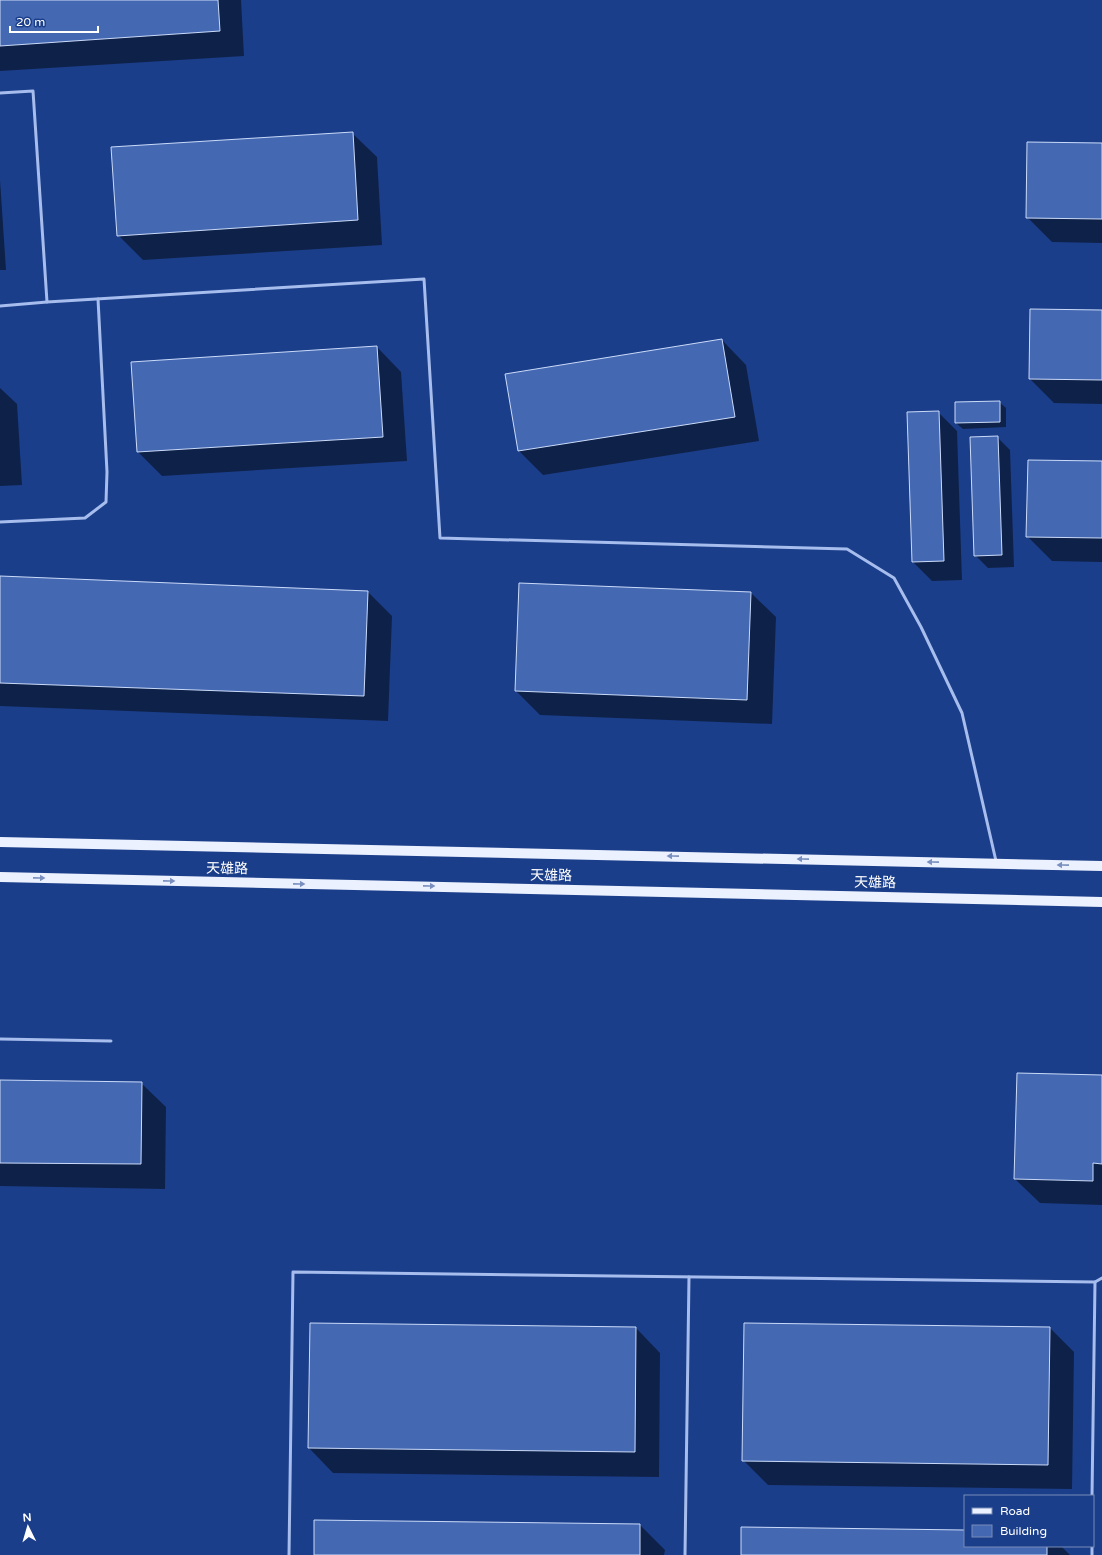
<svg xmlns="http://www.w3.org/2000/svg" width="1102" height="1555" font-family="'Varela Round','Noto Sans SC',sans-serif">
<rect width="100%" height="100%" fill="#1b3e8a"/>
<!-- shadow -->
<g fill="#0007">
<path d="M0 0H241L244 56 0 71Z"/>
<path d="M352 133 377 157 382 245 143 260 118 235Z"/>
<path d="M1102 144V243L1052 242 1027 217Z"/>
<path d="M0 180 6 270H0Z"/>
<path d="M1102 311V404L1054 403 1030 379Z"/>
<path d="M722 340 746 365 759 441 543 475 519 451 507 374Z"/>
<path d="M377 347 401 372 407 461 162 476 138 452Z"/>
<path d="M0 388 17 404 22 485 0 486Z"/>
<path d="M999 402 1006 408V427L963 429 956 423Z"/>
<path d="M938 412 957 431 962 580 932 581 913 562Z"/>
<path d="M997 437 1010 450 1014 567 988 568 975 555Z"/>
<path d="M1102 462V562L1052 561 1027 536Z"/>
<path d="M0 578 368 592 392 616 388 721 0 706Z"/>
<path d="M520 584 751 593 776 617 772 724 540 715 516 691Z"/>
<path d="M1102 1076V1205L1040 1203 1015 1179Z"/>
<path d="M0 1081 141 1083 166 1107 165 1189 0 1186Z"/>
<path d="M311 1324 636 1328 660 1353 659 1477 333 1473 309 1448Z"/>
<path d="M1050 1328 1074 1352 1072 1489 768 1485 743 1460Z"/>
<path d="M640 1525 665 1550 664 1555H315Z"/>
<path d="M965 1531V1546H1061L1070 1555H742Z"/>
</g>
<!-- building -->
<g fill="#4468b2" stroke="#cbdbf9">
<path d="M0 0H218L220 31 0 46Z"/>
<path d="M353 132 358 220 117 236 111 147Z"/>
<path d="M1027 142 1102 143V219L1026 218Z"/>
<path d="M1030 309 1102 310V380L1029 379Z"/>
<path d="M722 339 735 417 518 451 505 374Z"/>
<path d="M377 346 383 437 137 452 131 362Z"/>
<path d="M1000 401V422L955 423V402Z"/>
<path d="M939 411 944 561 912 562 907 412Z"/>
<path d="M998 436 1002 555 974 556 970 437Z"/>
<path d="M1028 460 1102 461V538L1026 537Z"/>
<path d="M0 576 368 591 364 696 0 683Z"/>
<path d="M519 583 751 592 747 700 515 691Z"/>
<path d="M1017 1073 1102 1075V1164L1093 1163V1181L1014 1179Z"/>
<path d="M0 1080 142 1082 141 1164 0 1163Z"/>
<path d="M310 1323 636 1327 635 1452 308 1448Z"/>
<path d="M744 1323 1050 1327 1048 1465 742 1461Z"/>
<path d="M314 1520 640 1524V1555H314Z"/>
<path d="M741 1527 965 1530V1546H1047V1555H741Z"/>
</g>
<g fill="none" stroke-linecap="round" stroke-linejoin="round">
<!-- lane -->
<g stroke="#a6bded" stroke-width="3">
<path d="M0 93 33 91 47 302 424 279 440 538 847 549 894 578 921 627 962 713 996 861"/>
<path d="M0 306 47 302"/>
<path d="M0 522 85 518 106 502 107 472 98 299"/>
<path d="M0 1039 111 1041"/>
<path d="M1095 1282 1102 1278"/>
<path d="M289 1555 293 1272 1095 1282 1092 1496"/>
<path d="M685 1555 689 1277"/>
<path d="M1092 1555V1546"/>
</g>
<!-- primary -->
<g stroke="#ecf1ff" stroke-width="10">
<path d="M0 842 1102 866"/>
<path d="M0 877 1102 902"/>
</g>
</g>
<!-- one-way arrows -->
<defs><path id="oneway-solid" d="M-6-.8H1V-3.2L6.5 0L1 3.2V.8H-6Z"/></defs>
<g fill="#798fbf">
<use href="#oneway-solid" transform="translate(673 856) rotate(-179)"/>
<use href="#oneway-solid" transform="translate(803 859) rotate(-179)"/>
<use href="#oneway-solid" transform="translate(933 862) rotate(-179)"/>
<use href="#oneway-solid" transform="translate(1063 865) rotate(-179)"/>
<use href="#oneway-solid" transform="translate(39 878) rotate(1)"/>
<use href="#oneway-solid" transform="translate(169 881) rotate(1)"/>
<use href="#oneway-solid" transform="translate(299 884) rotate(1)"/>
<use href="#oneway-solid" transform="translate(429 886) rotate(1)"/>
</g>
<g text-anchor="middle" stroke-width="4" stroke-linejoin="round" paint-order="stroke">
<!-- street labels -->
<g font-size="14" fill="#fff" stroke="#1b3e8a">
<text transform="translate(227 868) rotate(1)" y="5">天雄路</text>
<text transform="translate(551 875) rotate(1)" y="5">天雄路</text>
<text transform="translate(875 882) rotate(1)" y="5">天雄路</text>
</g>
</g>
<!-- legend -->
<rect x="964" y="1495" width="130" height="52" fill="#1b3e8a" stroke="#768bb9"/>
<rect x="972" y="1508" width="20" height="6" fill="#ecf1ff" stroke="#768bb9"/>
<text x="1000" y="1515" font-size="12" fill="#ffffff">Road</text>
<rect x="972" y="1525" width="20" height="12" fill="#4468b2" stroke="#768bb9"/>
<text x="1000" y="1535" font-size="12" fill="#ffffff">Building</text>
<!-- north arrow -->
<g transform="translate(28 1527) rotate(355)" stroke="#1b3e8a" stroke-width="3" paint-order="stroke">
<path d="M0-3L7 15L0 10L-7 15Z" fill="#ffffff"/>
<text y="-6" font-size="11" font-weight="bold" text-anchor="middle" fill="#ffffff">N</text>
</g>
<!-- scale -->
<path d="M10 26v6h88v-6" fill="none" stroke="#ffffff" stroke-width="2"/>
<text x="16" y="26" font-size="12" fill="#ffffff" stroke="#1b3e8a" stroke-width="3" paint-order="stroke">20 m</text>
</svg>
